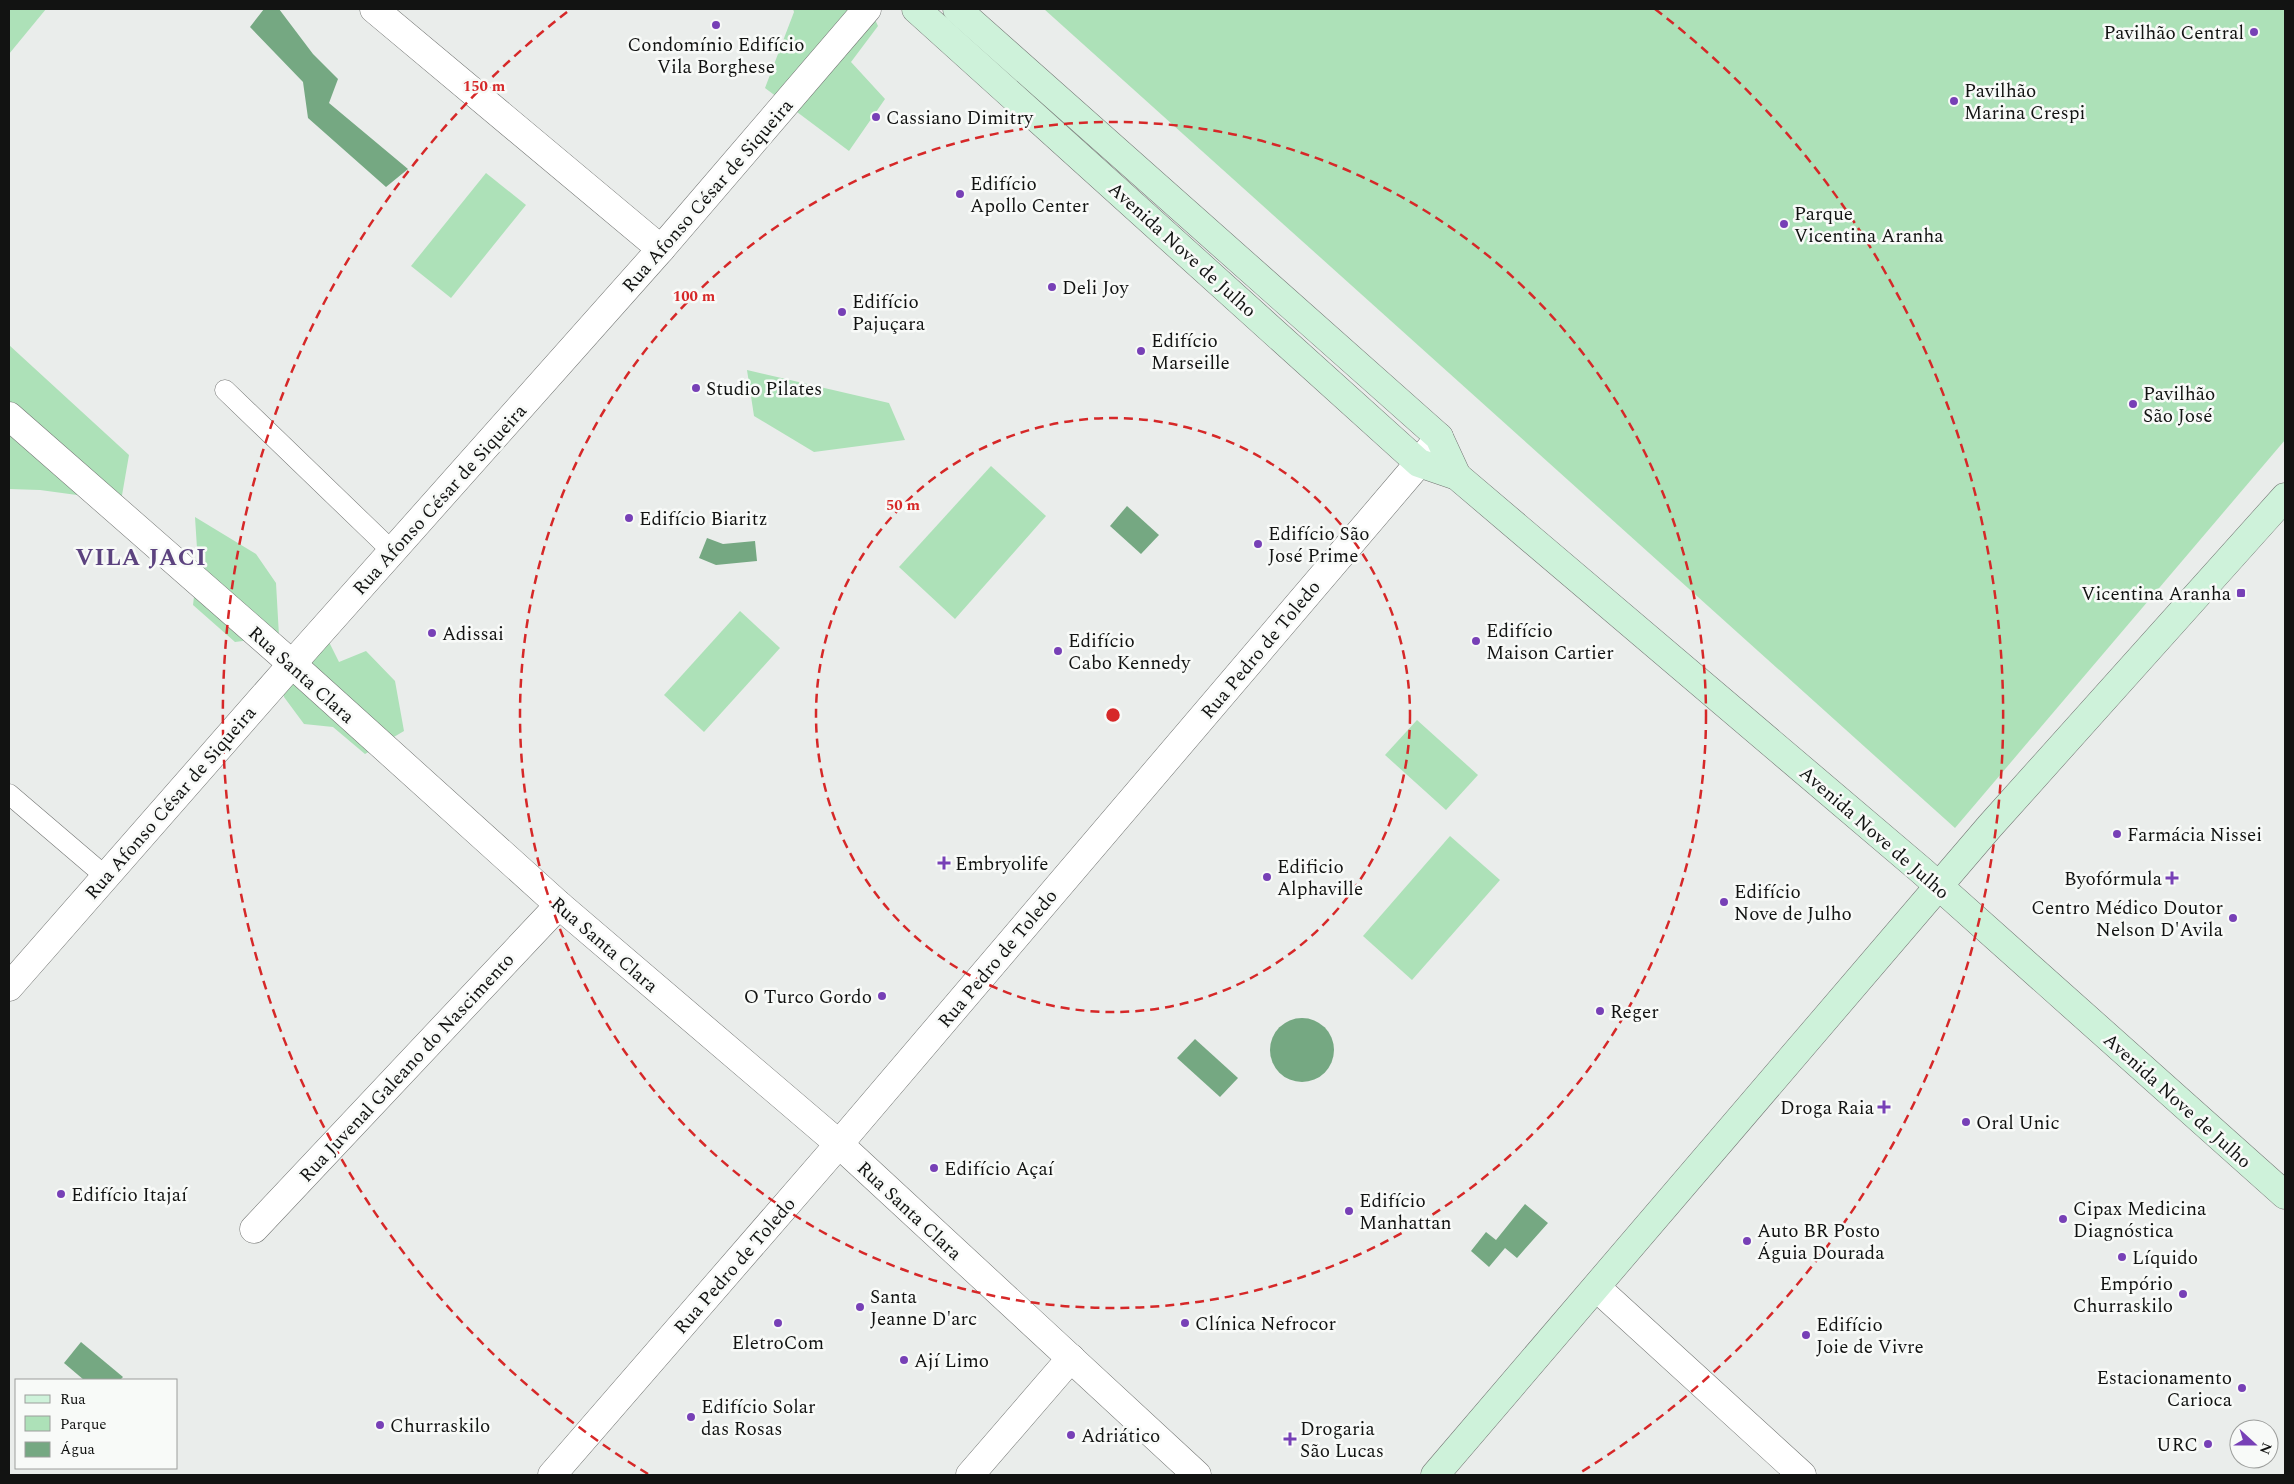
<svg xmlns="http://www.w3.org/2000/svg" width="2294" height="1484" font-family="Spectral,serif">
<rect width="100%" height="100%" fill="#eaedeb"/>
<!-- green -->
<g fill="#ade1b8">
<path d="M9 9H46L9 54Z"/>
<path d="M793 9H870L878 26 851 62 885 99 849 151 765 88 794 12Z"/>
<path d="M1044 9H2285V440L1955 828Z"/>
<path d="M486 173 526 205 451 298 411 266Z"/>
<path d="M9 345 129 455 121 501 40 490 9 489Z"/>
<path d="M747 370 889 403 905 440 814 452 754 416Z"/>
<path d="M991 466 1046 516 955 619 899 567Z"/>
<path d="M195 517 256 554 276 583 279 636 235 642 193 605 198 564Z"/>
<path d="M740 611 780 648 704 732 664 695Z"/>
<path d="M329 642 339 662 366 651 395 681 404 731 365 754 333 727 304 724 284 697 281 665Z"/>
<path d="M1417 720 1478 775 1446 810 1385 755Z"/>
<path d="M1450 836 1500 880 1412 980 1363 936Z"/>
</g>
<!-- water -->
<g fill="#75a882">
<path d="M264 9H279L313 54 338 79 329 103 408 169 386 187 308 118 303 82 250 27Z"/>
<path d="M1127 506 1159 535 1141 554 1110 526Z"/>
<path d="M707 538 723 544 755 541 757 561 716 565 699 558Z"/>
<circle cx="1302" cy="1050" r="32"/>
<path d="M1195 1039 1238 1078 1220 1097 1177 1058Z"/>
<path d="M1525 1204 1548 1223 1517 1258 1505 1248 1489 1267 1471 1251 1486 1232 1496 1240Z"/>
<path d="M81 1342 123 1377 120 1380H84L64 1363Z"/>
</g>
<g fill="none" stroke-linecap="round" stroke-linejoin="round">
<defs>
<g id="service">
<path d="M225 390 392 551"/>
<path d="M9 794 105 876"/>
</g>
<g id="minor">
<path d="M374 9 661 249"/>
<path d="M9 416 292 664 559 905 839 1144 1197 1475"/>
<path d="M9 987 292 664 661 249 867 9"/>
<path d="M254 1229 559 905"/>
<path d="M1597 1288 1802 1475"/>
<path d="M552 1475 839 1144 1419 463 1439 437"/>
<path d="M970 1475 1071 1358"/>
</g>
<g id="secondary">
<path d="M916 9 1419 463 1457 476 1922 871 2285 1195"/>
<path d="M957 9 1439 437 1457 476"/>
<path d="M1435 1475 1990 826 2285 497"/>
</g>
</defs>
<!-- service casing -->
<use href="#service" stroke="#737573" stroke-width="21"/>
<!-- minor casing -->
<use href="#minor" stroke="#737573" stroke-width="29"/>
<!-- secondary casing -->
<use href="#secondary" stroke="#737573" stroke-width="29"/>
<!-- service -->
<use href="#service" stroke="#fff" stroke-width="20"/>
<!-- minor -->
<use href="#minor" stroke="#fff" stroke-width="28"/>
<!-- secondary -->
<use href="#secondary" stroke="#cef2da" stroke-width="28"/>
</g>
<!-- distance rings -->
<g fill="none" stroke="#d62828" stroke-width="2.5" stroke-dasharray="9 6">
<circle cx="1113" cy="715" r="297"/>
<circle cx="1113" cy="715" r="593"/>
<path d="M648 1474A890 890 0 0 1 571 9M1655 9A890 890 0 0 1 1578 1474"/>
</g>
<!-- markers -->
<g fill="#7740b6" stroke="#f8faf8" stroke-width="2">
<circle cx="716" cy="25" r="5"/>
<circle cx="2254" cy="32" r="5"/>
<circle cx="1954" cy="101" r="5"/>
<circle cx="876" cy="117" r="5"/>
<circle cx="960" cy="194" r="5"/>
<circle cx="1784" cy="224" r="5"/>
<circle cx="1052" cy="287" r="5"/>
<circle cx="842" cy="312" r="5"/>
<circle cx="1141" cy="351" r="5"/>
<circle cx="696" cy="388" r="5"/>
<circle cx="2133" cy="404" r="5"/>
<circle cx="629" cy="518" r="5"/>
<circle cx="1258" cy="544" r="5"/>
<rect x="2236" y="588" width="10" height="10" rx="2.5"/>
<circle cx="432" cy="633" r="5"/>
<circle cx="1476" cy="641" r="5"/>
<circle cx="1058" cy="651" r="5"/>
<circle cx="2117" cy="834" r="5"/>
<path d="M941.5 855.5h5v5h5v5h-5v5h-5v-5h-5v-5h5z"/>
<circle cx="1267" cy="877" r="5"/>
<path d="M2169.5 870.5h5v5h5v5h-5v5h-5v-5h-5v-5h5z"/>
<circle cx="1724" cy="902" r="5"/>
<circle cx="2233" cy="918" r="5"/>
<circle cx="882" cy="996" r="5"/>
<circle cx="1600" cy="1011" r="5"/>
<path d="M1881.5 1099.5h5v5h5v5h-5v5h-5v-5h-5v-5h5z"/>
<circle cx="1966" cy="1122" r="5"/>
<circle cx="934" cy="1168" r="5"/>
<circle cx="61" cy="1194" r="5"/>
<circle cx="1349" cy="1211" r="5"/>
<circle cx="2063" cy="1219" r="5"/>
<circle cx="1747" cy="1241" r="5"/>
<circle cx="2122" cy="1257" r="5"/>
<circle cx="2183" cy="1294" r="5"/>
<circle cx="860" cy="1307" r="5"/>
<circle cx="778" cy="1323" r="5"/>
<circle cx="1185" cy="1323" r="5"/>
<circle cx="1806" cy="1335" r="5"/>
<circle cx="904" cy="1360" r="5"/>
<circle cx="2242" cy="1388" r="5"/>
<circle cx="691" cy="1417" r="5"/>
<circle cx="380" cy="1425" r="5"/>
<circle cx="1071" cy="1435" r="5"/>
<path d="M1287.5 1431.5h5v5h5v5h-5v5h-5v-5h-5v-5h5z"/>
<circle cx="2208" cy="1444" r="5"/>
</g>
<g text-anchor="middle" stroke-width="5" stroke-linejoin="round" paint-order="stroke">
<!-- poi labels -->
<g font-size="19" fill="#121312" stroke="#f8faf8" text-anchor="start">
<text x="2244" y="39" text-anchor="end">Pavilhão Central</text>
<text x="716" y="51" text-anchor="middle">Condomínio Edifício<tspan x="716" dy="22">Vila Borghese</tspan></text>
<text x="1964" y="97">Pavilhão<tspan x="1964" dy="22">Marina Crespi</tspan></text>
<text x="886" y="124">Cassiano Dimitry</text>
<text x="970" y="190">Edifício<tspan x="970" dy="22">Apollo Center</tspan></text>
<text x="1794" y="220">Parque<tspan x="1794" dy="22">Vicentina Aranha</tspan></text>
<text x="1062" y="294">Deli Joy</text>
<text x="852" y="308">Edifício<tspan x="852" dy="22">Pajuçara</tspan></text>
<text x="1151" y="347">Edifício<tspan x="1151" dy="22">Marseille</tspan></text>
<text x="706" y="395">Studio Pilates</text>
<text x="2143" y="400">Pavilhão<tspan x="2143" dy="22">São José</tspan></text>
<text x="639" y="525">Edifício Biaritz</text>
<text x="1268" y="540">Edifício São<tspan x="1268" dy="22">José Prime</tspan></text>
<text x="2231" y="600" text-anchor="end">Vicentina Aranha</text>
<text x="1486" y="637">Edifício<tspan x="1486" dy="22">Maison Cartier</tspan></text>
<text x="442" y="640">Adissai</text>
<text x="1068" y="647">Edifício<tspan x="1068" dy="22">Cabo Kennedy</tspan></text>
<text x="2127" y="841">Farmácia Nissei</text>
<text x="955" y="870">Embryolife</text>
<text x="1277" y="873">Edificio<tspan x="1277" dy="22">Alphaville</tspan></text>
<text x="2162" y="885" text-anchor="end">Byofórmula</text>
<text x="1734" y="898">Edifício<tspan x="1734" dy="22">Nove de Julho</tspan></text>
<text x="2223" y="914" text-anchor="end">Centro Médico Doutor<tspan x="2223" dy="22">Nelson D'Avila</tspan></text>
<text x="872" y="1003" text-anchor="end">O Turco Gordo</text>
<text x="1610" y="1018">Reger</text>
<text x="1874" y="1114" text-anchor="end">Droga Raia</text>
<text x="1976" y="1129">Oral Unic</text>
<text x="944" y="1175">Edifício Açaí</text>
<text x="71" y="1201">Edifício Itajaí</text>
<text x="1359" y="1207">Edifício<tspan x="1359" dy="22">Manhattan</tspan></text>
<text x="2073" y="1215">Cipax Medicina<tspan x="2073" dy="22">Diagnóstica</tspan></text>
<text x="1757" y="1237">Auto BR Posto<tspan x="1757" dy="22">Águia Dourada</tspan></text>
<text x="2132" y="1264">Líquido</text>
<text x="2173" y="1290" text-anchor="end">Empório<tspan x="2173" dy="22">Churraskilo</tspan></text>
<text x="870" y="1303">Santa<tspan x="870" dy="22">Jeanne D'arc</tspan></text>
<text x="1195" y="1330">Clínica Nefrocor</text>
<text x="1816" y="1331">Edifício<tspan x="1816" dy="22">Joie de Vivre</tspan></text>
<text x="778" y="1349" text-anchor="middle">EletroCom</text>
<text x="914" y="1367">Ají Limo</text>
<text x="2232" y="1384" text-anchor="end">Estacionamento<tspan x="2232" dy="22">Carioca</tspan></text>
<text x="701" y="1413">Edifício Solar<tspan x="701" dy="22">das Rosas</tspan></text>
<text x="390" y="1432">Churraskilo</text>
<text x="1300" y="1435">Drogaria<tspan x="1300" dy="22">São Lucas</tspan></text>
<text x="1081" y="1442">Adriático</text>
<text x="2198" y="1451" text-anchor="end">URC</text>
</g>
<!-- street labels -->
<g font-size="19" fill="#121312" stroke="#f8faf8">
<text transform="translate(707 195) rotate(-49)" y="7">Rua Afonso César de Siqueira</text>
<text transform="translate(1183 249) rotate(42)" y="7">Avenida Nove de Julho</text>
<text transform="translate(439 499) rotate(-48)" y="7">Rua Afonso César de Siqueira</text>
<text transform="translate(1260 649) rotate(-50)" y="7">Rua Pedro de Toledo</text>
<text transform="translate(302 674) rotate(42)" y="7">Rua Santa Clara</text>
<text transform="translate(170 802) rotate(-49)" y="7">Rua Afonso César de Siqueira</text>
<text transform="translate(1875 832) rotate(41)" y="7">Avenida Nove de Julho</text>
<text transform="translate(605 944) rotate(41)" y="7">Rua Santa Clara</text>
<text transform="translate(997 958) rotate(-50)" y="7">Rua Pedro de Toledo</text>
<text transform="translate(406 1067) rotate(-47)" y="7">Rua Juvenal Galeano do Nascimento</text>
<text transform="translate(2178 1100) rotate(42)" y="7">Avenida Nove de Julho</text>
<text transform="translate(910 1210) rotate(43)" y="7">Rua Santa Clara</text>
<text transform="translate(734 1265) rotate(-49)" y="7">Rua Pedro de Toledo</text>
</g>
<!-- district labels -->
<g font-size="24" font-weight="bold" letter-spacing="1" fill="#5c437f" stroke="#f8faf8">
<text x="141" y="565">VILA JACI</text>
</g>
</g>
<circle cx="1113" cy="715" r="8" fill="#d62828" stroke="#f8faf8" stroke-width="2.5"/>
<g font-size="15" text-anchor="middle" font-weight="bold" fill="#d62828" stroke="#f8faf8" stroke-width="5" stroke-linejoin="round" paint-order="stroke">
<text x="484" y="91">150 m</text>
<text x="694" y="301">100 m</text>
<text x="903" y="510">50 m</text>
</g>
<!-- border -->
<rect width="2294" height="1484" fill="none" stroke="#121312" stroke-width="20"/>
<!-- legend -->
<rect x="15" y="1379" width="162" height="90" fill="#f8faf8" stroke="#9c9e9c"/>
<rect x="25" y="1395" width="25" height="8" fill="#cef2da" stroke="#9c9e9c"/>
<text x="60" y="1404" font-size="15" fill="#121312">Rua</text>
<rect x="25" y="1416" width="25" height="15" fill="#ade1b8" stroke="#9c9e9c"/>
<text x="60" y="1429" font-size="15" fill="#121312">Parque</text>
<rect x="25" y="1442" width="25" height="15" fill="#75a882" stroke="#9c9e9c"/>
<text x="60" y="1454" font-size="15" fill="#121312">Água</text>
<!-- north arrow -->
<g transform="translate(2254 1444) rotate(111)"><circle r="24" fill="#f8faf8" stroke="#9c9e9c"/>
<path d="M0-4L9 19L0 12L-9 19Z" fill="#7740b6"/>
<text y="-8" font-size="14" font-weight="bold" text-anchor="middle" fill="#121312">N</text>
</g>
</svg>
